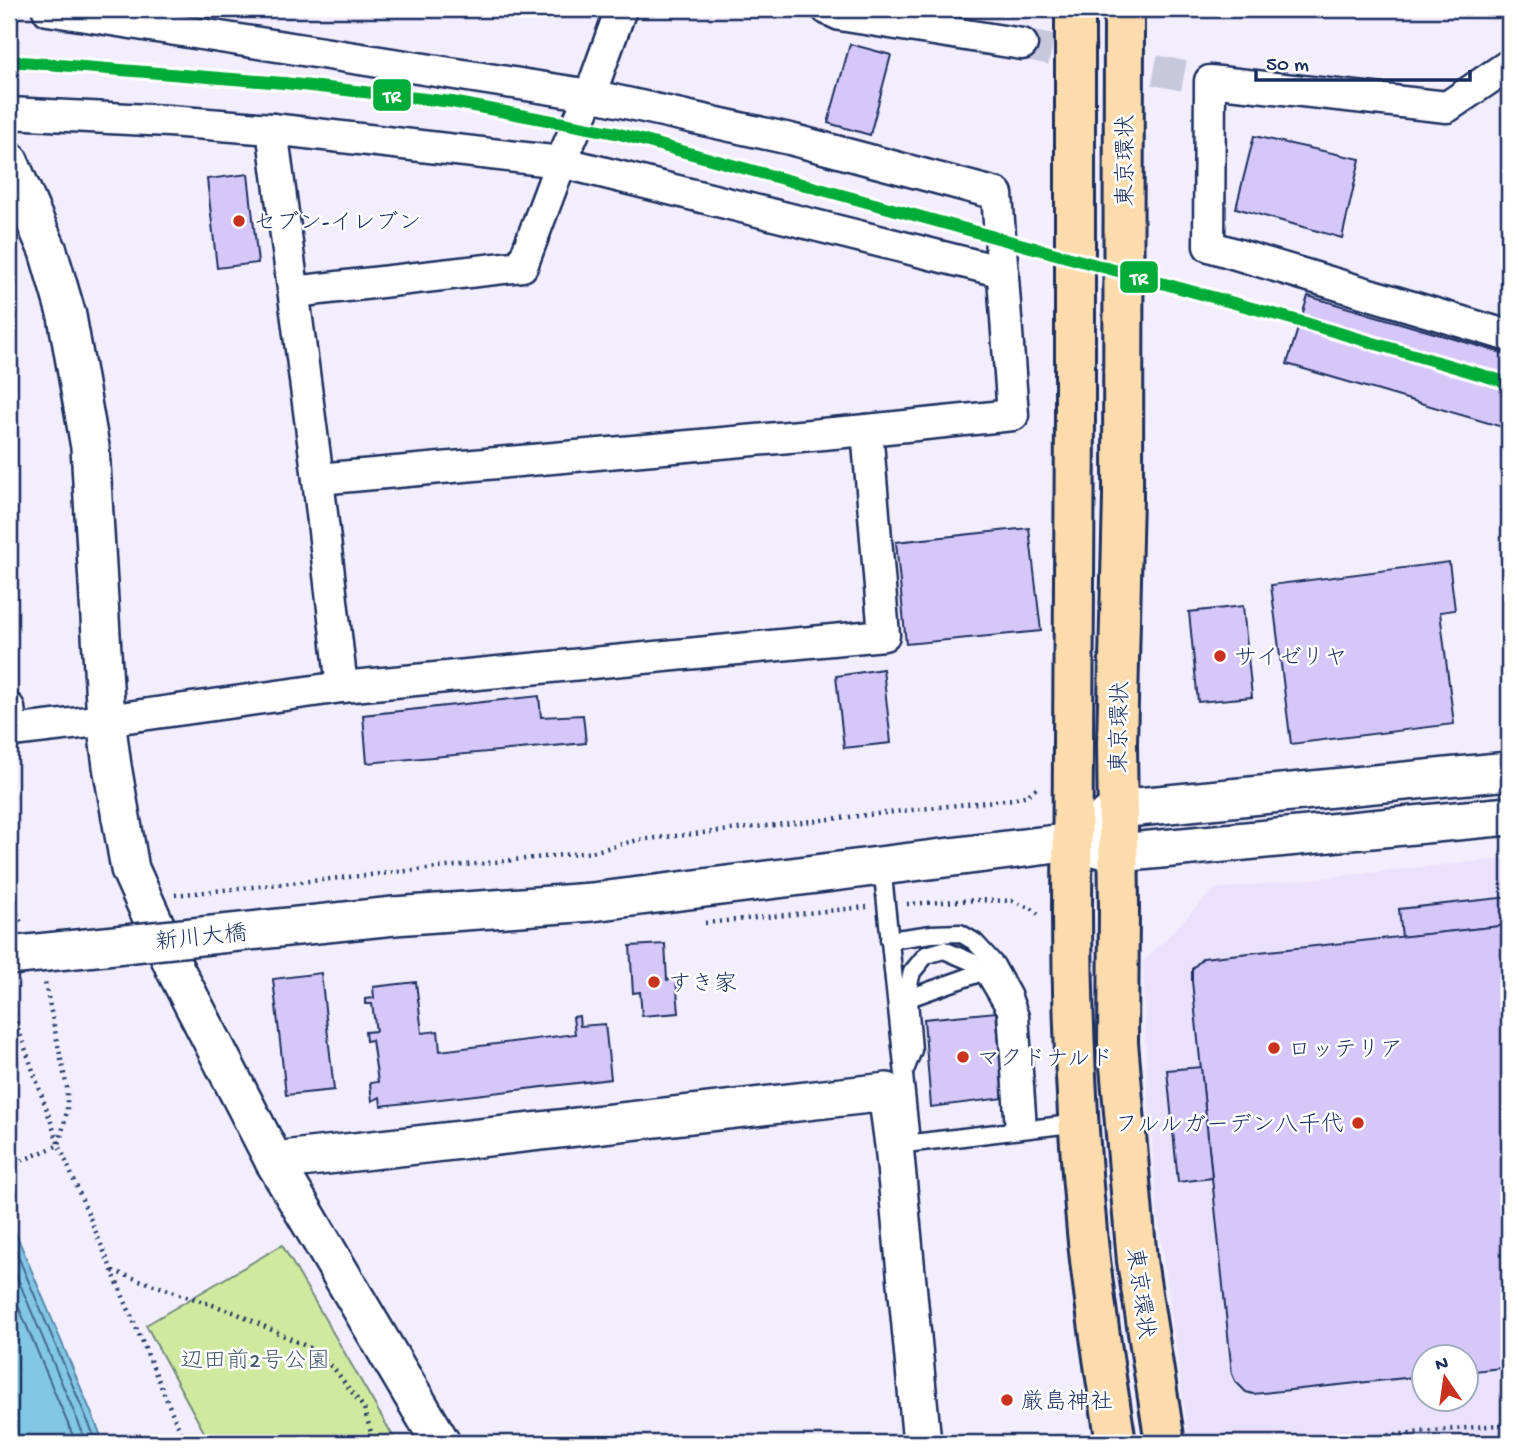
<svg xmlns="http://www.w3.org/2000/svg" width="1518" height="1452" font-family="'Gochi Hand','Klee One',sans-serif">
<rect width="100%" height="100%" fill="#f3eefd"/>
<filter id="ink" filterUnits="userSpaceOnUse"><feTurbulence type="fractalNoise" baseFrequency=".0143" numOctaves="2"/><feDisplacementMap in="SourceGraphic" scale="14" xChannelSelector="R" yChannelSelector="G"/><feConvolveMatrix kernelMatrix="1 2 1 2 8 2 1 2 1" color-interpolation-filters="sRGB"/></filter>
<g filter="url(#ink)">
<!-- built -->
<path fill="#eae2fc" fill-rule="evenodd" d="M1509 858V1432L1412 1443H1189L1158 1217 1146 1068 1143 962 1214 889ZM1424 1358H1466V1400H1424Z"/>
<!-- green -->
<path fill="#cfe99f" stroke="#758c7e" stroke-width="2" d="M282 1245 397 1443H210L146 1325Z"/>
<!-- water -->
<path fill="#82c7e3" stroke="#598aae" stroke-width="2" d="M9 1217 104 1443H9Z"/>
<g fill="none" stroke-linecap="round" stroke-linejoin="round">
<!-- shore -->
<g stroke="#446c93" stroke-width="2">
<path d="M9 1235 97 1443"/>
<path d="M9 1258 87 1443"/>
<path d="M9 1284 76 1443"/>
</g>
</g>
<!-- building -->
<g fill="#d6c7f9" stroke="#1b2f5e" stroke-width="2">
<path d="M9 9H22L21 13 9 12Z"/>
<path d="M926 9H953L952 17 926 14Z"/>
<path d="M850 44 891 55 870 135 828 123Z"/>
<path d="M1254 136 1360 159 1342 238 1236 208Z"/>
<path d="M248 174 258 263 217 268 207 179Z"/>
<path d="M1308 296 1509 355V429L1287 364Z"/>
<path d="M1029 528 1041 631 906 644 896 542Z"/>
<path d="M1449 562 1455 610 1440 612 1454 724 1291 744 1271 585Z"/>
<path d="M1243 606 1252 697 1198 702 1189 612Z"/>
<path d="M883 669 891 743 844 748 836 676Z"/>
<path d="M539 696 541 717 583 715 586 743 367 763 363 715Z"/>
<path d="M1509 897V925L1402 937 1399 909Z"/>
<path d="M1509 925V1367L1466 1372V1358H1424V1376L1253 1394 1246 1392 1235 1381 1232 1374 1192 981V969L1203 958Z"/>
<path d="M665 944 667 980 676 979 679 1013 642 1016 640 992 633 993 630 946Z"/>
<path d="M321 973 334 1090 286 1095 273 979Z"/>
<path d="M416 982 422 1033 438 1031 440 1051 575 1034 573 1017 579 1016 580 1026 605 1024 611 1079 381 1106 380 1097 372 1101 370 1083 378 1082 372 1040 366 1041 365 1032 376 1031 372 1004H365V999L374 998 373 987Z"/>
<path d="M996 1012 1004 1098 931 1107 924 1019Z"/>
<path d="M1201 1067 1212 1178 1178 1182 1167 1070Z"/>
</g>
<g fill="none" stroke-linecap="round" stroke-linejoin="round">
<!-- minor-tunnel -->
<path stroke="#c8c8dd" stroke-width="30" stroke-dasharray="30 15" stroke-linecap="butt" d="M1022 44 1210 81"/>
<defs>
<g id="service">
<path d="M882 866 910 1132"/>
<path d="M889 940 932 934 960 933 975 942 996 965 1012 994 1020 1016 1028 1128"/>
<path d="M909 998 982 972"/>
<path d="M904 1073 913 1050 908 988 912 972 926 955 944 950 972 962 986 977 1006 1011 1014 1130"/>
<path d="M897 1145 1079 1123"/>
</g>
<g id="minor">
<path d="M48 9V10L590 95 790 139 997 194 1013 415 867 430 318 479"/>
<path d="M827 9 840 15 1022 44"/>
<path d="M1509 65 1447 107 1210 81 1209 246 1509 336"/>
<path d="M9 113 169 121 272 129 561 162 1003 272"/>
<path d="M272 129 318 479 342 687"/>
<path d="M294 292 522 266 561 162 590 95 621 9"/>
<path d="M9 708 12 731 106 720 342 687 884 635 867 430"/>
</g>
<g id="tertiary">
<path d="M9 161 48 251 67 316 90 447 106 720 112 766 130 869 175 969 274 1161 441 1443"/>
<path d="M1093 827 1117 809 1509 771"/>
<path d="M394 916 592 902 1072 842 1119 853 1509 816"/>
<path d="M274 1161 887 1092 894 1145 922 1443"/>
</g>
<g id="trunk">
<path d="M1075 9V415L1072 912C1072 1018 1077 1126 1087 1232 1094 1303 1105 1373 1116 1443"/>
<path d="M1124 9 1123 497 1117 743 1119 908 1118 1043 1137 1261 1165 1443"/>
</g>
</defs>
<!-- service casing -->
<use href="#service" stroke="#1b2f5e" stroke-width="21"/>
<!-- minor casing -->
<use href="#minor" stroke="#1b2f5e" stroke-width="35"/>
<!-- tertiary casing -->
<use href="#tertiary" stroke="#1b2f5e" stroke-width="42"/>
<!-- trunk casing -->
<use href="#trunk" stroke="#1b2f5e" stroke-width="44"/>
<!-- path -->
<g stroke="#1b2f5e" stroke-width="4.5" stroke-dasharray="2 5" stroke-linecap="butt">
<path d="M9 894 21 923"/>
<path d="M175 895 592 852 638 840 1013 799 1028 795 1039 786"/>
<path d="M907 904 977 900 1013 901 1032 909 1038 914"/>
<path d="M705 923 867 907"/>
<path d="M9 1002 59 1145 185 1443"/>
<path d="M9 1166 59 1145 67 1111V1088L45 983"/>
<path d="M113 1271 236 1313 312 1349 335 1370 364 1408 374 1443"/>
<path d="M1304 1443 1509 1424"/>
</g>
<!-- service -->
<use href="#service" stroke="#fff" stroke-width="16"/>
<!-- minor -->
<use href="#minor" stroke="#fff" stroke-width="30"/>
<!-- tertiary -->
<use href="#tertiary" stroke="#fff" stroke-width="37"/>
<!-- trunk -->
<use href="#trunk" stroke="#fcdcac" stroke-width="38"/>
<defs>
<path id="tertiary-bridge" d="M9 956 394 916"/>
</defs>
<!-- tertiary-bridge casing -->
<use href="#tertiary-bridge" stroke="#1b2f5e" stroke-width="42" stroke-linecap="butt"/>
<!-- tertiary-bridge -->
<use href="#tertiary-bridge" stroke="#fff" stroke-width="37"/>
<defs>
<path id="metro-1" d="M9 61 284 83 452 102 616 133 1285 317 1509 383"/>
</defs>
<!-- metro-1 casing -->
<use href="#metro-1" stroke="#fff" stroke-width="18"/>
<!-- metro-1 -->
<use href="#metro-1" stroke="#02ac39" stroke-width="12"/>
</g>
</g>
<!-- markers -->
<g fill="#c8321e" stroke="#fff" stroke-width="2.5">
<circle cx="239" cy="221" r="7"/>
<circle cx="1220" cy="656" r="7"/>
<circle cx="654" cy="982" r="7"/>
<circle cx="1274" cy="1048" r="7"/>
<circle cx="963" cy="1057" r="7"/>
<circle cx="1358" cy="1123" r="7"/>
<circle cx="1007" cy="1400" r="7"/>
</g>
<g text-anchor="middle" stroke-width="5" stroke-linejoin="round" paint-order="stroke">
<!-- street labels -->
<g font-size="23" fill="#1b2f5e" stroke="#fff">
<text transform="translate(1124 161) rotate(-90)" y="8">東京環状</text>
<text transform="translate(1118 727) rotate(-89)" y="8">東京環状</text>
<text transform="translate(201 936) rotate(-6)" y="8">新川大橋</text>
<text transform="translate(1142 1293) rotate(82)" y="8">東京環状</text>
</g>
<!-- poi labels -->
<g font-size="23" fill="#1b2f5e" stroke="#fff" text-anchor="start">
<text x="253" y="229">セブン-イレブン</text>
<text x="1234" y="664">サイゼリヤ</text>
<text x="668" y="990">すき家</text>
<text x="1288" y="1056">ロッテリア</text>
<text x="977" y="1065">マクドナルド</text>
<text x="1344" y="1131" text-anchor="end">フルルガーデン八千代</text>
<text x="1021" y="1408">厳島神社</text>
</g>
<!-- park labels -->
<g font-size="23" fill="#485e6e" stroke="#fff">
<text x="255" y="1367">辺田前2号公園</text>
</g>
</g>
<g stroke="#fff" stroke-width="2.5">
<rect x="372" y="78" width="40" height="34" rx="7" fill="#02ac39"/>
<rect x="1119" y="260" width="40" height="34" rx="7" fill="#02ac39"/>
</g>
<g font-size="19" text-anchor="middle" font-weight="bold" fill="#fff">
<text x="392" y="102">TR</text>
<text x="1139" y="284">TR</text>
</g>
<!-- margin -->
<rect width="1518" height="1452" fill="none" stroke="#fff" stroke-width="35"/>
<rect x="18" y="18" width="1483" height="1417" fill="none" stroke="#1b2f5e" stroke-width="2.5" filter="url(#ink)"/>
<!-- north arrow -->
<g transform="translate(1445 1378) rotate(347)"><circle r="33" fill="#ffffff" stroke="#a4acbf" stroke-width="2"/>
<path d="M0-5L12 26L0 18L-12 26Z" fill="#c8321e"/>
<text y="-10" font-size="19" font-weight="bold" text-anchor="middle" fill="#1b2f5e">N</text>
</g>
<!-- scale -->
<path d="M1256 70v10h214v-10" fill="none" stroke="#1b2f5e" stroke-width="3.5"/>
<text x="1266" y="70" font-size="21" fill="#1b2f5e" stroke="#ffffff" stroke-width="5" paint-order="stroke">50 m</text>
</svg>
